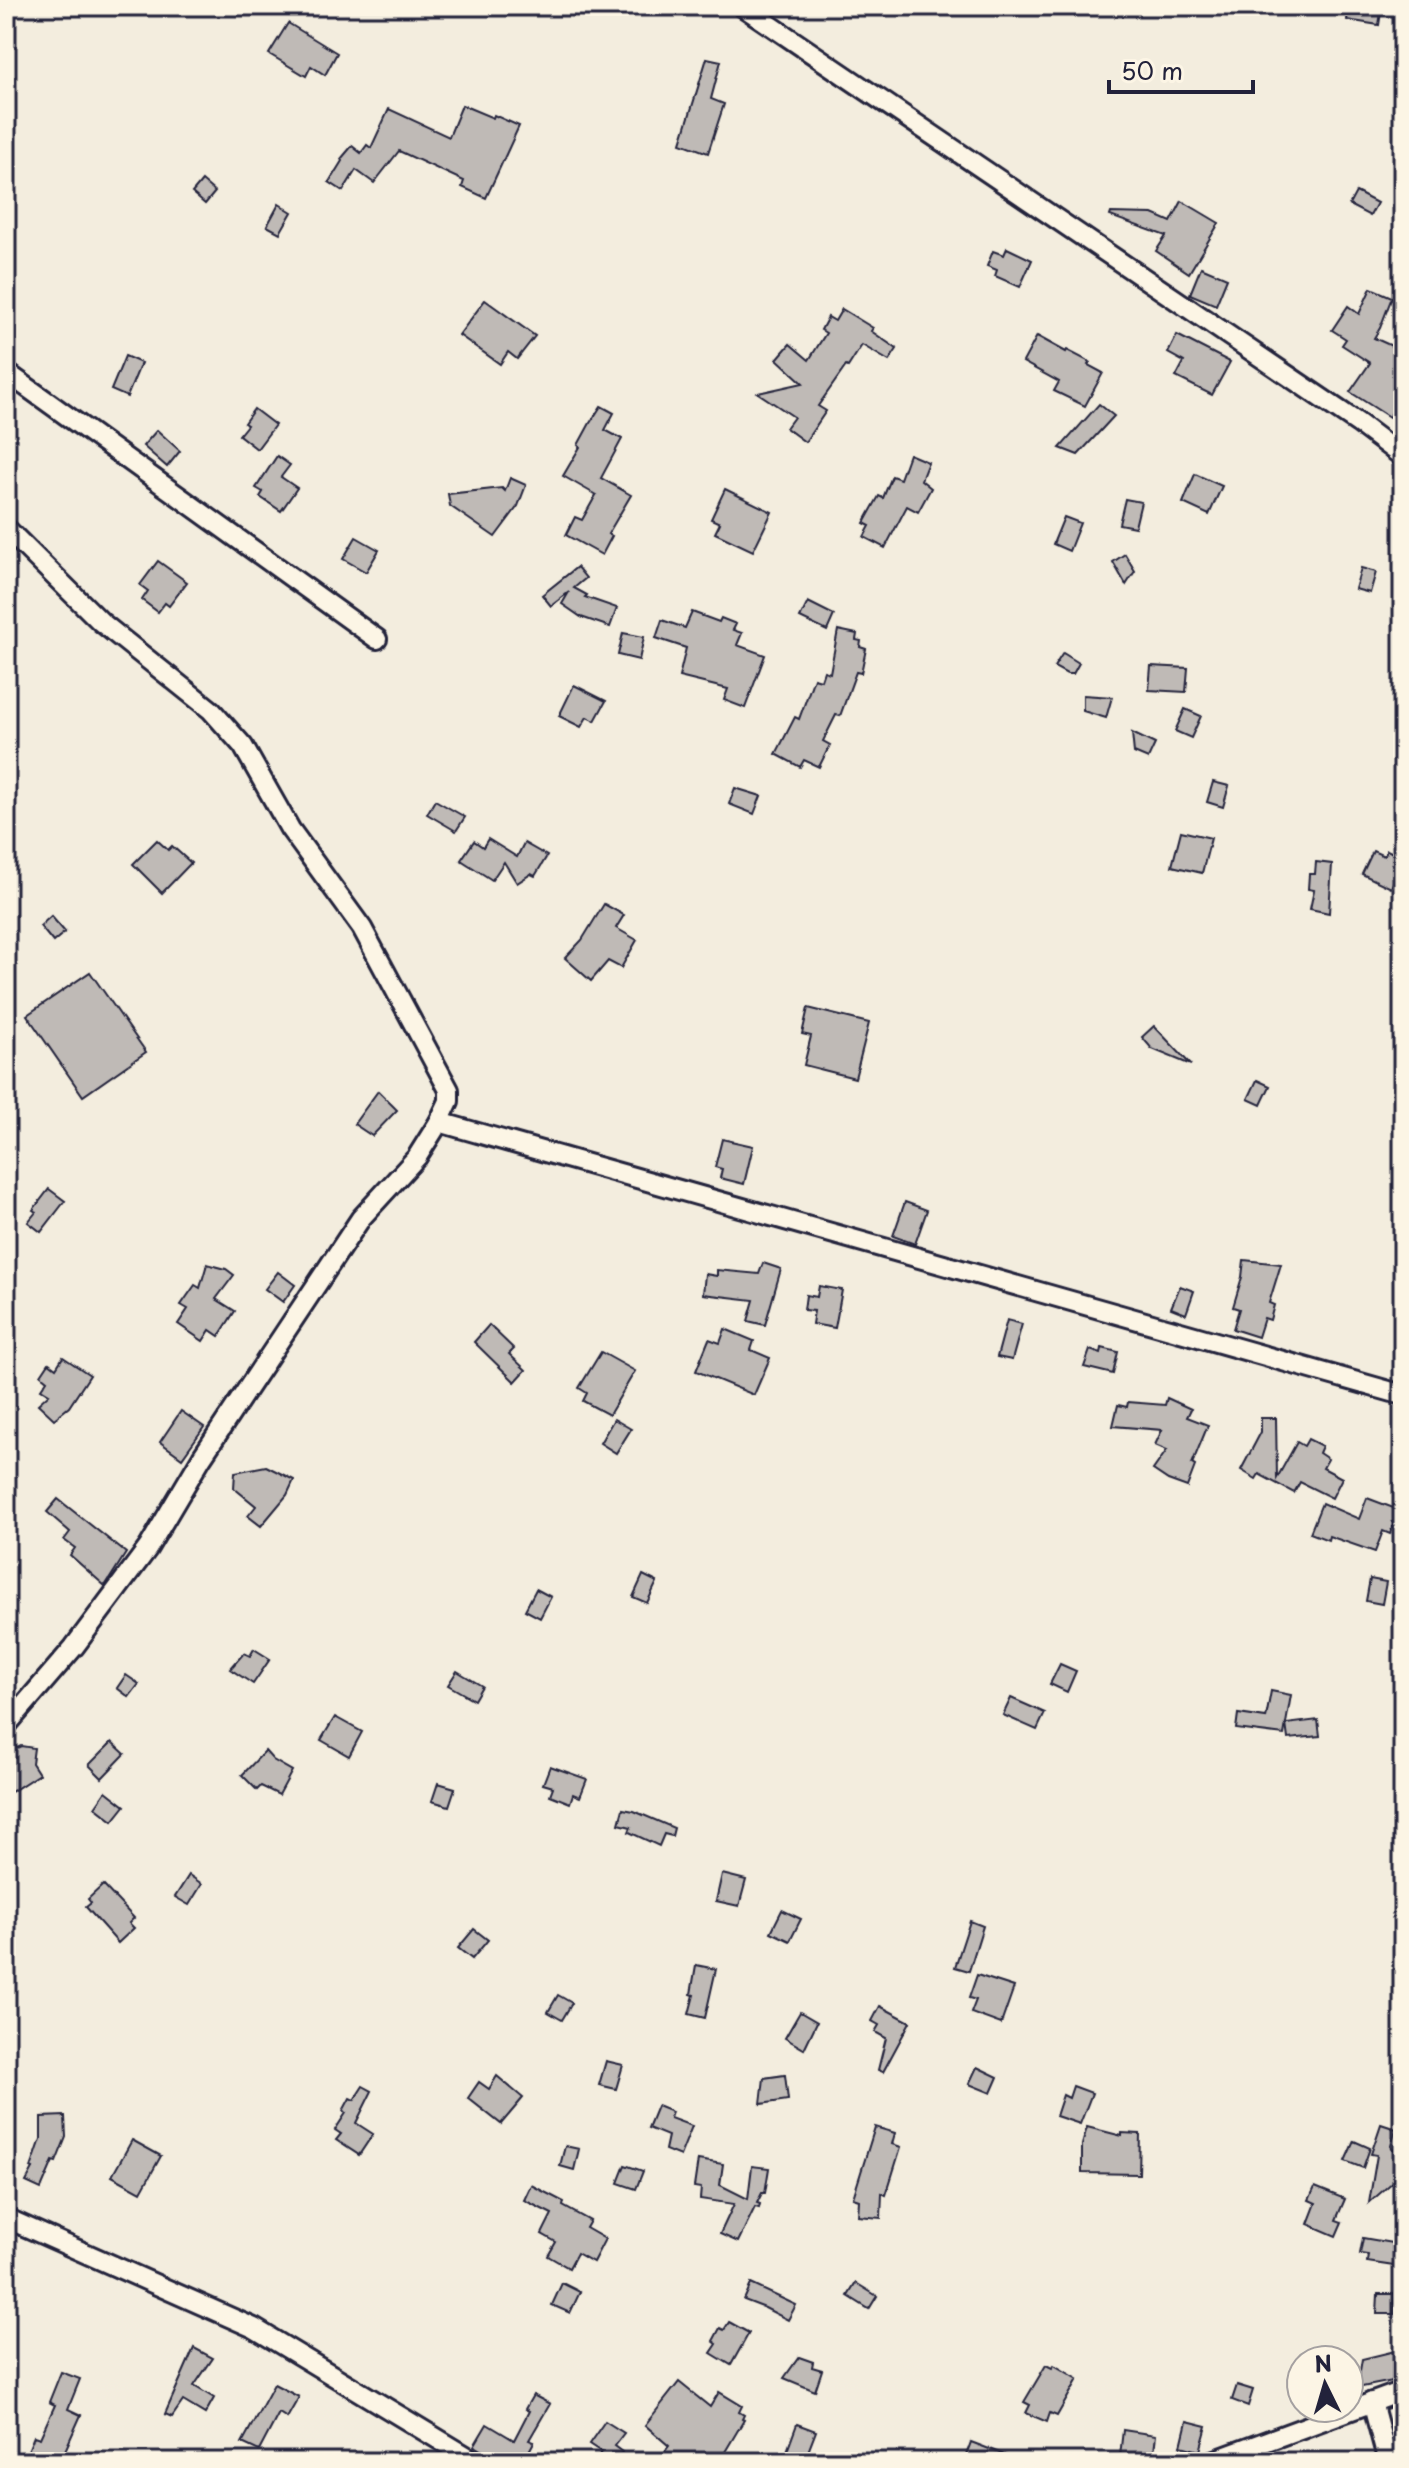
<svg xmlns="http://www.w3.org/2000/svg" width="1409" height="2468" font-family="'Playpen Sans',sans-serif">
<rect width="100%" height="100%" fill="#f3edde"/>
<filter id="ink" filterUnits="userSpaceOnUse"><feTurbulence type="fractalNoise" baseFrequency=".0125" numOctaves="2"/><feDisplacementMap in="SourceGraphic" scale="16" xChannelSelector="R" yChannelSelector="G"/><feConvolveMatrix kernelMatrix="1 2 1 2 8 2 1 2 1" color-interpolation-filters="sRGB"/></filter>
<g filter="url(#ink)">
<!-- building -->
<g fill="#bfbab6" stroke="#22223b" stroke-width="2">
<path d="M1349 6H1382L1379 25 1347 20Z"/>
<path d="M288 23 337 53 325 75 311 66 306 76 269 54Z"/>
<path d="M707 58 721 61 711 99 724 104 708 153 681 143Z"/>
<path d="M462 105 493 118 494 115 519 126 486 198 462 187 464 181 399 151 374 183 356 170 343 191 329 182 342 161 341 159 352 146 361 153 367 145 371 148 389 109 449 137Z"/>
<path d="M202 181 215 192 205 204 192 193Z"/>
<path d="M1356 192 1377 203 1370 216 1349 205Z"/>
<path d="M1182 201 1219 223 1189 273 1156 251 1166 236 1110 216 1111 213 1153 214 1171 222Z"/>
<path d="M279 204 292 212 280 233 267 226Z"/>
<path d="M1007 248 1032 260 1020 287 995 276 997 270 987 266 993 251 1004 255Z"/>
<path d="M1201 267 1227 278 1216 305 1190 294Z"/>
<path d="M1371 288 1392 297 1380 328 1374 338 1403 351V396L1389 417 1350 392 1370 363 1342 345 1346 339 1332 330 1348 306 1359 314Z"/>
<path d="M485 300 535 336 517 359 508 352 500 364 459 335Z"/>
<path d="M842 309 873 328 871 331 897 349 889 361 862 345 848 367 846 366 818 406 826 411 805 442 786 428 794 417 758 393 803 383 777 359 790 344 809 360 826 333 821 330 828 317 835 321Z"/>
<path d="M1177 335 1230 362 1212 395 1176 377 1184 362 1168 353Z"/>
<path d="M1037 336 1066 352 1067 350 1090 362 1088 365 1103 373 1085 406 1054 391 1059 382 1023 362Z"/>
<path d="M125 356 141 363 127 397 111 390Z"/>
<path d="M1099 404 1114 416 1078 455 1060 448Z"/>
<path d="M601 406 614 413 605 430 622 439 601 478 631 495 608 534 612 536 602 555 566 535 575 517 582 520 596 495 563 476 580 447 578 445 590 423Z"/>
<path d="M254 409 275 425 257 449 239 435 247 425 244 423Z"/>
<path d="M157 430 180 451 167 467 143 446Z"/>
<path d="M909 454 928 462 921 480 931 488 918 512 907 506 885 548 864 537 870 526 864 523 879 496 883 498 892 476 900 479Z"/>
<path d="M277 456 290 465 281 477 297 488 281 511 260 497 263 492 256 488Z"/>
<path d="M1195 474 1222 486 1209 515 1183 503Z"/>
<path d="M510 478 526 485 518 506 495 537 450 506 448 494 502 488 505 491Z"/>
<path d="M725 489 772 512 753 551 715 533 720 523 711 519Z"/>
<path d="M1125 499 1141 502 1135 527 1119 524Z"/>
<path d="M1064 517 1080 523 1069 551 1053 544Z"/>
<path d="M356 537 379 550 366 572 343 559Z"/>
<path d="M1125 554 1135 571 1126 585 1113 562Z"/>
<path d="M158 561 187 582 169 606 165 603 158 612 142 600 148 591 140 585Z"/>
<path d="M577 567 586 578 574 588 587 595 585 597 617 608 610 627 581 617 562 604 569 592 551 606 542 595Z"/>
<path d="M1361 568 1376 572 1370 593 1355 589Z"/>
<path d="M808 602 834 615 827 631 800 618Z"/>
<path d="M692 612 719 622 721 618 736 624 733 630 742 633 737 645 765 655 745 708 724 700 728 689 679 677 686 648 656 638 662 620 685 628Z"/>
<path d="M838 630 857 634 856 640 861 641 860 647 866 649 861 673 856 672 840 716 836 715 823 741 830 745 819 767 804 760 800 767 776 754 795 717 799 719 814 678 821 680 824 671 830 673Z"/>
<path d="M623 633 644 637 639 660 618 655Z"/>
<path d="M1063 653 1079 663 1073 674H1067L1054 667Z"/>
<path d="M1151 666 1188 668 1186 692 1149 690Z"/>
<path d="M574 685 606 701 595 721 587 717 581 727 559 716Z"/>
<path d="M1083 695 1112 697 1106 718 1083 711Z"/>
<path d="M1185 709 1201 716 1191 738 1175 731Z"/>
<path d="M1132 733 1155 744 1148 759 1134 753Z"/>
<path d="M1213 782 1229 786 1223 807 1207 802Z"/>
<path d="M735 788 761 796 754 814 729 804Z"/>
<path d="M435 800 465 817 456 831 427 814Z"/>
<path d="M1181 831 1211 838 1202 873 1172 866Z"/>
<path d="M488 839 517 857 524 843 547 856 535 876 531 874 517 883 504 862 492 880 461 860 474 841 483 847Z"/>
<path d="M157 840 168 850 172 846 191 863 162 893 133 864Z"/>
<path d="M1387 850 1403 858 1391 888 1362 874 1373 851 1384 856Z"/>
<path d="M1316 862 1332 864 1329 913 1310 909 1314 890 1308 889 1309 874H1315Z"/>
<path d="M604 904 624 915 616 928 637 940 621 968 608 961 591 981 565 958 582 940Z"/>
<path d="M51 916 65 932 53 942 40 926Z"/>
<path d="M90 972 146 1052 83 1096 27 1015Z"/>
<path d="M808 1008 869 1023 855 1078 804 1065 811 1036 802 1034Z"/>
<path d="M1154 1026 1191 1065 1152 1049 1142 1037Z"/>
<path d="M1257 1080 1270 1086 1261 1105 1248 1099Z"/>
<path d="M378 1091 397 1110 372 1136 354 1124Z"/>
<path d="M722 1139 753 1146 744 1184 720 1178 722 1169 715 1167Z"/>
<path d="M49 1189 65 1201 41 1232 28 1222 36 1212 33 1210Z"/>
<path d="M905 1202 927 1210 915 1244 893 1236Z"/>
<path d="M1244 1260 1281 1264 1269 1303 1274 1305 1270 1320 1264 1318 1258 1337 1233 1329 1239 1309 1233 1307 1242 1277Z"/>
<path d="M763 1263 781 1269 765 1325 748 1321 754 1300 703 1294 705 1274 717 1276V1270L759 1274Z"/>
<path d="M207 1264 226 1269 234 1275 216 1299 235 1311 219 1336 210 1330 203 1341 178 1324 188 1309 181 1305 195 1285 200 1288Z"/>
<path d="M278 1272 295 1285 283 1302 265 1289Z"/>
<path d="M819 1286 842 1290 835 1328 812 1324 814 1311 804 1310 806 1295 817 1297Z"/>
<path d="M1180 1286 1194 1291 1186 1314 1171 1308Z"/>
<path d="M1007 1320 1022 1324 1012 1360 997 1357Z"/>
<path d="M489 1325 514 1349 509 1354 526 1370 515 1382 474 1342Z"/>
<path d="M725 1329 754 1341 751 1350 770 1358 754 1395 696 1371 709 1339 720 1343Z"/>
<path d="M1102 1348 1118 1352 1113 1374 1084 1367 1090 1350 1101 1354Z"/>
<path d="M601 1352 635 1371 609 1415 583 1401 587 1393 579 1388Z"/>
<path d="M63 1357 90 1375 69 1407 54 1419 38 1404 49 1394 41 1389 47 1380 41 1375 49 1363 56 1368Z"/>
<path d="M1167 1398 1191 1409 1187 1417 1208 1425 1192 1464 1195 1466 1187 1487 1168 1480 1153 1470 1167 1450 1155 1445 1162 1430 1113 1426 1118 1405 1127 1407 1128 1402 1165 1405Z"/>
<path d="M181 1411 204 1427 182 1458 160 1442Z"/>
<path d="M1261 1418H1276L1277 1478 1297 1442 1304 1446 1308 1439 1322 1446 1319 1453 1328 1459 1323 1468 1342 1478 1332 1498 1300 1482 1294 1493 1259 1474 1256 1479 1241 1470 1261 1432Z"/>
<path d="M614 1419 631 1429 616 1453 600 1443Z"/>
<path d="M266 1466 294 1480 287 1495 261 1526 248 1516 256 1506 234 1488 235 1472Z"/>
<path d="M1367 1498 1399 1510 1390 1534 1383 1531 1375 1552 1329 1536 1328 1540 1310 1533 1322 1503 1359 1519Z"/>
<path d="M58 1499 126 1553 105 1586 70 1555 75 1548 64 1540 70 1532 47 1512Z"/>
<path d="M643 1575 657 1582 647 1603 633 1597Z"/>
<path d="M1370 1579 1386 1582 1382 1604 1366 1601Z"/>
<path d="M536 1589 551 1597 540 1618 525 1610Z"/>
<path d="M254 1649 270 1659 253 1684 230 1669 244 1653 250 1656Z"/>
<path d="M1060 1664 1076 1671 1067 1692 1050 1684Z"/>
<path d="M457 1671 482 1686 474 1700 448 1685Z"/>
<path d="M126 1675 139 1684 129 1697 117 1688Z"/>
<path d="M1271 1691 1291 1695 1284 1735 1236 1729 1238 1714 1266 1718Z"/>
<path d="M1011 1698 1045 1713 1037 1730 1003 1715Z"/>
<path d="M335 1717 362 1732 349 1756 321 1740Z"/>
<path d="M1318 1720 1320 1736 1288 1739 1286 1724Z"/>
<path d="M6 1738 17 1748 21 1746 34 1748 32 1763 39 1774 11 1792 6 1784Z"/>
<path d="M112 1742 125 1754 102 1778 89 1765Z"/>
<path d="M265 1751 273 1760 292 1771 279 1795 261 1786 257 1790 242 1775Z"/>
<path d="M550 1766 587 1779 580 1797 573 1794 570 1803 550 1795 553 1787 543 1784Z"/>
<path d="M438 1783 455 1788 449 1806 432 1801Z"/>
<path d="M106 1791 125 1806 113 1821 95 1807Z"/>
<path d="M623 1809 634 1811 674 1828 672 1836 664 1834 659 1846 629 1832 631 1827 619 1824Z"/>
<path d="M722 1874 746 1880 739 1906 716 1901Z"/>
<path d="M189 1875 202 1884 189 1905 175 1897Z"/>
<path d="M103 1885 134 1918 129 1923 134 1928 118 1943 86 1907 91 1903 88 1899Z"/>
<path d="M782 1910 801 1919 790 1941 771 1932Z"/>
<path d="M970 1921 983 1926 969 1971 955 1967Z"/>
<path d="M474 1929 488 1940 472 1959 458 1948Z"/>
<path d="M696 1965 716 1969 705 2018 689 2014 694 1995 691 1994Z"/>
<path d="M977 1975 1014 1987 1001 2024 971 2013 976 2000 969 1998Z"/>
<path d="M558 1995 572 2003 562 2020 548 2012Z"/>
<path d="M880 2006 910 2022 883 2072 878 2070 886 2038 875 2032 879 2025 872 2021Z"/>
<path d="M800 2012 817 2022 804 2049 785 2038Z"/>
<path d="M606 2061 623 2065 616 2089 599 2085Z"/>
<path d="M977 2067 998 2077 991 2093 969 2084Z"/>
<path d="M785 2075 788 2100 761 2104 764 2078Z"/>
<path d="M497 2076 523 2098 501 2124 468 2098 479 2082 489 2089Z"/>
<path d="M363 2086 372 2091 356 2123 373 2134 359 2155 336 2140 341 2134 335 2130 346 2113 343 2111 350 2098 354 2100Z"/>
<path d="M1073 2086 1092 2093 1080 2124 1056 2116 1063 2095 1069 2098Z"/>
<path d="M657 2106 672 2112 670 2118 692 2126 680 2156 665 2150 668 2136 648 2128Z"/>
<path d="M65 2116 66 2137 56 2162 53 2161 41 2189 26 2182 33 2169 31 2168 41 2139V2117Z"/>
<path d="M1381 2124 1396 2129 1391 2146 1403 2160V2173L1369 2203 1377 2155 1371 2154Z"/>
<path d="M875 2127 895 2133 892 2144 901 2147 886 2195 882 2193 881 2218 858 2216 859 2200 853 2198Z"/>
<path d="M1087 2127 1122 2136V2133L1140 2134 1139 2174 1082 2173V2145Z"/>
<path d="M132 2140 161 2156 141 2192 112 2176Z"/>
<path d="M1354 2141 1370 2148 1363 2168 1345 2161Z"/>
<path d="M565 2146 579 2149 574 2170 560 2166Z"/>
<path d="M698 2160 723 2164 720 2185 748 2199 752 2166 769 2168 765 2193H762L757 2203 760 2204 759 2208 755 2207 738 2242 720 2234 734 2204 700 2199 701 2188 694 2187Z"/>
<path d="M625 2165 643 2171 636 2189 618 2183Z"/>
<path d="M531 2185 564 2202 563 2206 590 2221 586 2228 605 2239 593 2262 577 2253 569 2268 548 2256 556 2242 542 2234 552 2214 524 2200Z"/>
<path d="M1315 2187 1345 2199 1336 2220 1342 2222 1336 2236 1308 2224 1316 2203 1309 2200Z"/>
<path d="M1363 2238 1398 2244 1394 2266 1367 2262 1368 2255 1360 2254Z"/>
<path d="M562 2283 580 2292 570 2313 552 2305Z"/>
<path d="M856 2283 877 2296 869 2309 848 2296Z"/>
<path d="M751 2284 796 2305 788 2320 765 2308 744 2300Z"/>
<path d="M1378 2294H1394V2314H1377Z"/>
<path d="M729 2322 749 2333 731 2365 711 2353 717 2344 713 2341 720 2328 724 2330Z"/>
<path d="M194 2348 213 2358 194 2386 214 2398 205 2414 183 2401 172 2417 165 2414Z"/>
<path d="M1403 2349V2379L1357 2388 1362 2359Z"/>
<path d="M799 2357 813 2362 812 2367 822 2370 815 2391 784 2378Z"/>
<path d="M1046 2365 1052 2368 1054 2365 1078 2379 1057 2416 1050 2413 1047 2422 1026 2413 1030 2405 1024 2402Z"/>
<path d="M61 2372 80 2379 68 2409 81 2415 60 2462H48L27 2453 34 2436 40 2438 55 2405 49 2402Z"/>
<path d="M679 2382 710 2407 719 2392 742 2406 739 2412 744 2415 742 2419 744 2420 719 2462H657L669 2446 645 2425Z"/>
<path d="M274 2384 299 2397 287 2418 279 2413 259 2451 242 2443Z"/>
<path d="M1237 2385 1253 2390 1248 2406 1232 2400Z"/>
<path d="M533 2395 550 2404 529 2440 534 2442 523 2462H515L494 2451 491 2456 474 2446 487 2424 514 2440 529 2411 525 2409Z"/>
<path d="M605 2421 624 2433 614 2446 622 2452 616 2462H594L601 2452 589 2444Z"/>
<path d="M1187 2421 1207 2426 1200 2451 1181 2446Z"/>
<path d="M797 2424 816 2431 804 2462H783Z"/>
<path d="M1123 2430 1156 2435 1153 2459 1120 2456Z"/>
<path d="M971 2442 1018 2460V2462H977L965 2458Z"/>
</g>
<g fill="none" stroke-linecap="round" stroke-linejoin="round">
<defs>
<g id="street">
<path d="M742 6 1358 423 1403 457"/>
<path d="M6 372 377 639"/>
<path d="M6 528 101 622 211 710 243 746 290 829 362 928 449 1090V1101L439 1122 417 1157 361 1218 202 1457 148 1548 74 1647 6 1726"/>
<path d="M439 1122 1403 1395"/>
<path d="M6 2218 254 2328 476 2462"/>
<path d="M1372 2402 1388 2462"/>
<path d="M1210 2462 1403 2391"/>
</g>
</defs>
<!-- street casing -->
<use href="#street" stroke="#22223b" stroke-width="24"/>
<!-- street -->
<use href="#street" stroke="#fcf5e5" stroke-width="18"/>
</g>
</g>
<!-- margin -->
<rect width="1409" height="2468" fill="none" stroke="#fcf5e5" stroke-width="32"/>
<rect x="16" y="16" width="1377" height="2436" fill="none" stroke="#22223b" stroke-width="3" filter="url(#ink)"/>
<!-- north arrow -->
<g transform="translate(1325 2384) rotate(355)"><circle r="38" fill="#fcf5e5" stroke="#a5a1a1" stroke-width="2"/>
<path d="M0-6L14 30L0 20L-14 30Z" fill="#22223b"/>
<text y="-12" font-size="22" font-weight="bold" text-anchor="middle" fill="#22223b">N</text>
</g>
<!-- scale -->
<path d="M1109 80v12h144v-12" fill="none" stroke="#22223b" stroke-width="4"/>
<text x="1121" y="80" font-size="24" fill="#22223b" stroke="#fcf5e5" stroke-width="6" paint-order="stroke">50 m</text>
</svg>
